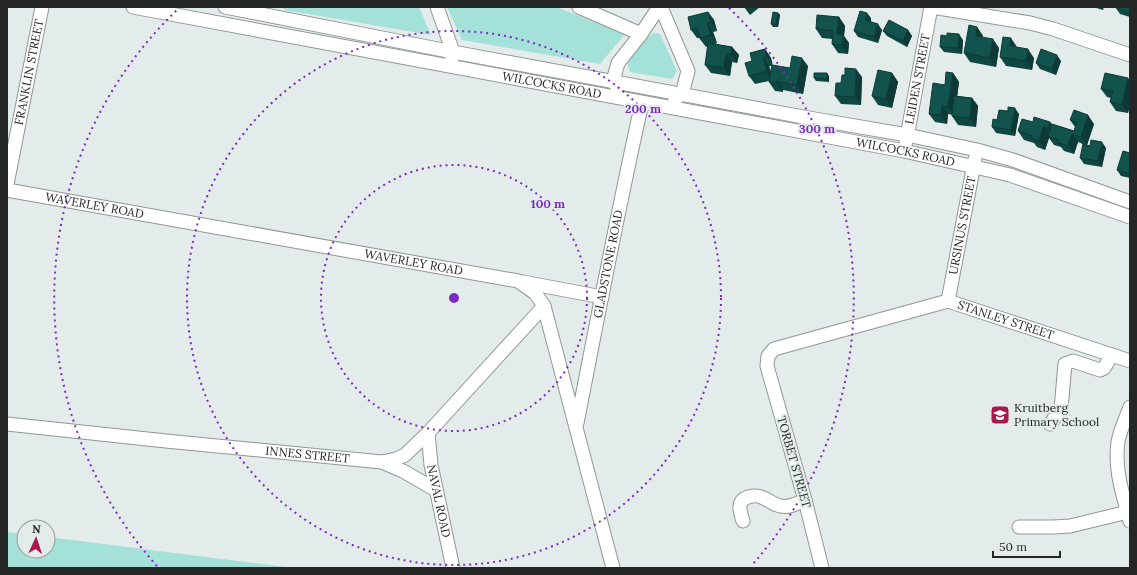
<svg xmlns="http://www.w3.org/2000/svg" width="1137" height="575" font-family="Lora,serif">
<rect width="100%" height="100%" fill="#e3eceb"/>
<!-- green -->
<g fill="#a4e1d9">
<path d="M283 7H419L431 35 285 10Z"/>
<path d="M447 7H556L625 34 600 64 462 40Z"/>
<path d="M654 33 660 34 677 71 672 79 630 72 627 62 645 39Z"/>
<path d="M7 532 24 534V551H48V537L294 568H7Z"/>
</g>
<g fill="none" stroke-linecap="round" stroke-linejoin="round">
<defs>
<g id="minor">
<path id="s1" d="M133 7 904 151 1010 175 1130 217"/>
<path d="M225 7 453 52 809 118 907 135 977 150 1013 160 1130 202"/>
<path d="M437 7 453 52 452 58"/>
<path d="M579 7 641 34"/>
<path d="M661 7 688 71 682 94 675 99"/>
<path d="M932 7 1030 23 1053 29 1130 55"/>
<path d="M617 87 613 81 618 63 641 34 659 7"/>
<path id="s2" d="M906 142 931 7"/>
<path id="s3" d="M7 184 42 7"/>
<path id="s4" d="M7 190 518 281 535 293 544 306 613 568"/>
<path d="M523 282 602 297"/>
<path id="s5" d="M948 301 975 159"/>
<path d="M1130 407C1126 418 1120 430 1118 442 1114 469 1123 495 1130 521"/>
<path id="s6" d="M577 423C598 316 618 209 642 103"/>
<path id="s7" d="M7 424 166 441 382 462 396 459 405 455 428 433 544 306"/>
<path d="M1050 424 1061 409 1065 364 1073 361 1100 370 1104 368 1112 355"/>
<path id="s8" d="M428 433 431 465 453 568"/>
<path d="M382 462 403 471 436 490"/>
<path d="M743 521C740 512 736 501 748 497 752 496 757 495 761 497 768 499 773 505 781 506 789 508 798 503 805 500"/>
<path d="M1019 527H1053L1070 526 1128 512"/>
<path id="s9" d="M822 568 805 500 767 366 768 356 774 349 948 301 1130 361"/>
</g>
</defs>
<!-- minor casing -->
<use href="#minor" stroke="#909896" stroke-width="15"/>
<!-- minor -->
<use href="#minor" stroke="#fff" stroke-width="13"/>
</g>
<!-- wall -->
<g fill="#0f4742" fill-rule="evenodd">
<path d="M744 7H760L750 15Z"/>
<path d="M1093 7H1104L1103 10Z"/>
<path d="M1130 7V17L1120 14 1116 8Z"/>
<path d="M708 12 714 20 717 31 713 32 717 43 715 44 732 47 739 55 737 63 732 62 730 76 711 73 705 65 708 46 706 47 699 38H697L691 30Z"/>
<path d="M778 13 780 15 778 27H773L771 24Z"/>
<path d="M839 17 845 26 844 36 849 43 848 54 838 53 832 44V39L822 38 816 29Z"/>
<path d="M871 18V22L882 30 878 43 858 37 854 31Z"/>
<path d="M977 27 983 36V37L999 48 996 67 970 62 964 53Z"/>
<path d="M908 30 912 36 907 47 887 36 883 31Z"/>
<path d="M963 40 962 54 944 52 940 47Z"/>
<path d="M1017 47 1034 58 1032 70 1006 66 1000 57Z"/>
<path d="M765 49 771 58 772 65 790 68 808 66 803 94 783 90V92L775 91 769 82V81L755 84 749 76 752 61ZM769 66H772L771 72Z"/>
<path d="M1061 61 1056 75 1040 69 1036 63Z"/>
<path d="M892 73 898 82 892 108 878 105 872 96Z"/>
<path d="M953 73 959 82 957 96 972 98 978 106 976 127 958 125 952 116 953 115 948 114 947 124 935 122 929 114 945 85Z"/>
<path d="M829 76V82L816 81 814 78Z"/>
<path d="M862 77 861 105 841 104 835 96 841 83Z"/>
<path d="M1130 81V104L1128 113 1116 111 1110 102 1111 98 1107 97 1101 89Z"/>
<path d="M1008 111 1019 114 1015 136 996 133 992 127 997 120Z"/>
<path d="M1070 120 1094 124 1087 145 1106 148 1102 167 1084 164 1080 158 1085 145 1078 142 1074 154 1064 151 1061 147 1054 145 1049 138 1045 150 1037 147 1034 143 1024 140 1018 131 1033 122H1050L1052 124 1074 131 1075 127Z"/>
<path d="M1130 153V178L1121 176 1117 170Z"/>
</g>
<!-- shaded-wall -->
<g fill="#0d3a36">
<path d="M708 12 714 20 717 31 711 22Z"/>
<path d="M778 13 780 15 778 27 776 24Z"/>
<path d="M867 13 871 18 869 26 865 20Z"/>
<path d="M839 17 845 26 844 36 849 43 848 54 842 45 837 34Z"/>
<path d="M707 23 713 32 717 43 711 35Z"/>
<path d="M878 24 882 30 878 43 874 37Z"/>
<path d="M977 27 983 36 982 45 976 36Z"/>
<path d="M908 30 912 36 907 47 903 41Z"/>
<path d="M959 34 963 40 962 54 958 48Z"/>
<path d="M1011 38 1017 47 1010 46Z"/>
<path d="M993 39 999 48 996 67 990 58Z"/>
<path d="M732 47 739 55 737 63 731 54Z"/>
<path d="M765 49 771 58 773 66 767 57Z"/>
<path d="M1028 49 1034 58 1032 70 1026 61Z"/>
<path d="M726 54 732 62 730 76 724 68Z"/>
<path d="M1057 55 1061 61 1056 75 1052 69Z"/>
<path d="M763 58 769 66 773 80 767 71Z"/>
<path d="M802 58 808 66 803 94 797 85Z"/>
<path d="M856 69 862 77 861 105 855 97Z"/>
<path d="M827 73 829 76V82L827 79Z"/>
<path d="M892 73 898 82 892 108 886 99Z"/>
<path d="M953 73 959 82 955 115 948 107Z"/>
<path d="M1128 78 1130 81V104L1128 113 1122 105Z"/>
<path d="M777 81 783 90V92L777 83Z"/>
<path d="M972 98 978 106 976 127 970 118Z"/>
<path d="M942 106 948 114 947 124 941 115Z"/>
<path d="M1015 108 1019 114 1015 136 1011 130Z"/>
<path d="M1088 115 1094 124 1087 145 1081 137Z"/>
<path d="M1050 122 1056 130 1054 136 1048 128Z"/>
<path d="M1044 126 1050 135 1048 136 1049 138 1045 150 1039 141Z"/>
<path d="M1072 134 1078 142 1074 154 1068 146Z"/>
<path d="M1102 142 1106 148 1102 167 1098 161Z"/>
</g>
<!-- building -->
<g fill="#12534d" stroke="#0d3a36">
<path d="M1116 7H1130V13L1116 8Z"/>
<path d="M860 11 867 13 865 20 878 24 874 37 854 31Z"/>
<path d="M708 12 711 22 707 23 711 35 700 38 697 28 691 30 688 17Z"/>
<path d="M773 12 778 13 776 24H771Z"/>
<path d="M817 15 839 17 837 34 843 35 842 45 832 44 833 31 816 29Z"/>
<path d="M889 20 908 30 903 41 883 31Z"/>
<path d="M969 25 977 27 976 36 993 39 990 58 964 53Z"/>
<path d="M947 33 959 34 958 48 940 47 941 35 947 36Z"/>
<path d="M1003 37 1011 38 1010 46 1028 49 1026 61 1000 57Z"/>
<path d="M708 43 732 47 731 54H726L724 68 705 65Z"/>
<path d="M765 49 767 57 763 58 767 71 749 76 745 63 752 61 750 53Z"/>
<path d="M1041 49 1057 55 1052 69 1036 63Z"/>
<path d="M792 56 802 58 797 85 777 81V83L769 82 772 65 790 68Z"/>
<path d="M845 68 856 69 855 97 835 96 836 83H841L842 75H845Z"/>
<path d="M878 70 892 73 886 99 872 96Z"/>
<path d="M946 72 953 73 948 107 942 106 941 115 929 114 933 83 945 85Z"/>
<path d="M814 73H827V79L814 78Z"/>
<path d="M1105 73 1128 78 1122 105 1110 102 1113 91 1101 89Z"/>
<path d="M954 96 972 98 970 118 952 116Z"/>
<path d="M1008 107 1015 108 1011 130 992 127 993 119 997 120 999 110 1008 111Z"/>
<path d="M1074 110 1088 115 1081 137 1072 134 1068 146 1058 143 1059 140 1048 136 1052 124 1074 131 1077 122 1070 120Z"/>
<path d="M1034 117 1050 122 1048 128 1044 126 1039 141 1031 138 1032 136 1018 131 1022 119 1033 122Z"/>
<path d="M1091 140 1102 142 1098 161 1080 158 1083 144 1090 146Z"/>
<path d="M1123 151 1130 153V174L1117 170Z"/>
</g>
<!-- distance rings -->
<g fill="none" stroke="#7b2cbf" stroke-width="2" stroke-dasharray="2 4">
<circle cx="454" cy="298" r="133"/>
<circle cx="454" cy="298" r="267"/>
<path d="M157 566A400 400 0 0 1 179 8M729 8A400 400 0 0 1 751 566"/>
</g>
<!-- icons -->
<defs>
<symbol id="school-square" viewBox="-11 -11 22 22"><rect x="-9" y="-9" width="18" height="18" rx="4" fill="#a91750" stroke="#e3eceb"/><path d="M0-5L7-2L0 1L-7-2ZM-4 1L0 2.5L4 1V4Q0 6-4 4Z" fill="#fff"/></symbol>
</defs>
<g fill-rule="evenodd">
<use href="#school-square" x="989" y="404" width="22" height="22"/>
</g>
<g text-anchor="middle" stroke-width="4" stroke-linejoin="round" paint-order="stroke">
<!-- street labels -->
<g font-size="12" fill="#242726" stroke="#e3eceb">
<text dy="4" stroke="none"><textPath href="#s3" startOffset="114">FRANKLIN STREET</textPath></text>
<text dy="4" stroke="none"><textPath href="#s2" startOffset="64">LEIDEN STREET</textPath></text>
<text dy="4" stroke="none"><textPath href="#s1" startOffset="426">WILCOCKS ROAD</textPath></text>
<text dy="4" stroke="none"><textPath href="#s1" startOffset="786">WILCOCKS ROAD</textPath></text>
<text dy="4" stroke="none"><textPath href="#s4" startOffset="89">WAVERLEY ROAD</textPath></text>
<text dy="4" stroke="none"><textPath href="#s5" startOffset="77">URSINUS STREET</textPath></text>
<text dy="4" stroke="none"><textPath href="#s4" startOffset="413">WAVERLEY ROAD</textPath></text>
<text dy="4" stroke="none"><textPath href="#s6" startOffset="162">GLADSTONE ROAD</textPath></text>
<text dy="4" stroke="none"><textPath href="#s9" startOffset="470">STANLEY STREET</textPath></text>
<text dy="4" stroke="none"><textPath href="#s7" startOffset="302">INNES STREET</textPath></text>
<text transform="translate(794 462) rotate(74)" y="4">TORBET STREET</text>
<text dy="4" stroke="none"><textPath href="#s8" startOffset="69">NAVAL ROAD</textPath></text>
</g>
<!-- poi labels -->
<g font-size="12" fill="#242726" stroke="#e3eceb" text-anchor="start">
<text x="1014" y="412">Kruitberg<tspan x="1014" dy="14">Primary School</tspan></text>
</g>
</g>
<circle cx="454" cy="298" r="6" fill="#7b2cbf" stroke="#e3eceb" stroke-width="2"/>
<g font-size="12" text-anchor="middle" font-weight="bold" fill="#7b2cbf" stroke="#e3eceb" stroke-width="4" stroke-linejoin="round" paint-order="stroke">
<text x="643" y="113">200 m</text>
<text x="817" y="133">300 m</text>
<text x="548" y="208">100 m</text>
</g>
<!-- border -->
<rect width="1137" height="575" fill="none" stroke="#242726" stroke-width="16"/>
<!-- north arrow -->
<g transform="translate(36 539) rotate(3)"><circle r="19" fill="#e3eceb" stroke="#979d9c"/>
<path d="M0-3L7 15L0 10L-7 15Z" fill="#a91750"/>
<text y="-6" font-size="11" font-weight="bold" text-anchor="middle" fill="#242726">N</text>
</g>
<!-- scale -->
<path d="M993 551v6h67v-6" fill="none" stroke="#242726" stroke-width="2"/>
<text x="999" y="551" font-size="12" fill="#242726" stroke="#e3eceb" stroke-width="3" paint-order="stroke">50 m</text>
</svg>
